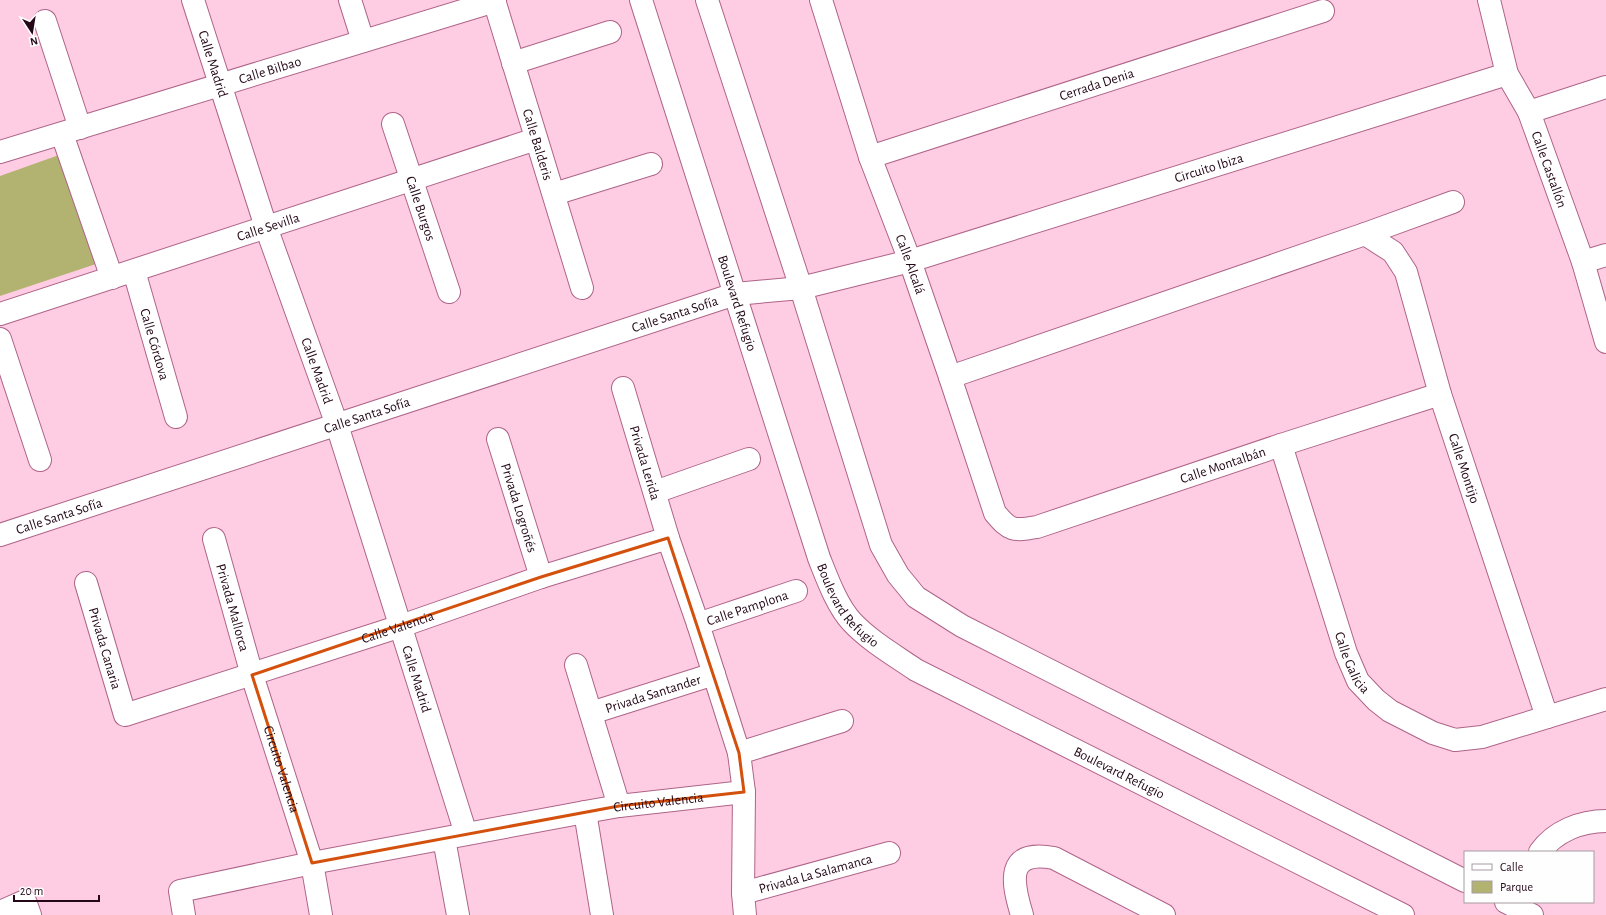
<svg xmlns="http://www.w3.org/2000/svg" width="1606" height="915" font-family="'Alegreya Sans',sans-serif">
<rect width="100%" height="100%" fill="#ffcde3"/>
<!-- green -->
<path fill="#b2b371" d="M59 155 96 264 0 296V176Z"/>
<g fill="none" stroke-linecap="round" stroke-linejoin="round">
<defs>
<g id="minor">
<path id="s1" d="M193 0 266 227 337 425 466 834"/>
<path d="M350 0 363 41"/>
<path id="s2" d="M494 0 582 288"/>
<path id="s3" d="M641 0 819 558C827 578 837 606 852 622 870 641 894 655 916 670L1403 915"/>
<path d="M707 0 801 288 881 545 898 575 916 597 962 626 1465 881"/>
<path id="s4" d="M821 0 870 157 910 261 950 377 995 513C1010 531 1013 531 1037 527L1281 445 1440 394"/>
<path id="s5" d="M1489 0 1507 74 1529 112 1583 262 1606 342"/>
<path d="M45 21 80 128"/>
<path d="M513 63 610 32"/>
<path d="M1529 112 1606 87"/>
<path id="s6" d="M393 124 449 292"/>
<path d="M62 134 112 278"/>
<path id="s7" d="M0 152 495 1"/>
<path id="s8" d="M870 157 1323 11"/>
<path d="M554 194 651 164"/>
<path id="s9" d="M1365 234 1393 252 1406 272 1440 394 1547 717"/>
<path d="M1583 262 1606 255"/>
<path id="s10" d="M134 271 176 417"/>
<path id="s11" d="M0 314 536 139"/>
<path d="M0 339 40 460"/>
<path d="M950 377 1365 234 1453 202"/>
<path id="s12" d="M623 388 668 538 698 624 739 753 744 792 743 893 745 915"/>
<path id="s13" d="M498 439 541 577"/>
<path id="s14" d="M1281 445 1346 653 1358 681 1376 700 1390 711 1433 733 1455 740 1482 737 1606 699"/>
<path d="M655 492 749 459"/>
<path id="s15" d="M0 535 735 294 801 288 910 261 1507 74"/>
<path id="s16" d="M214 539 252 675 312 863 321 915"/>
<path id="s17" d="M86 583 125 715 401 626 541 577 668 538"/>
<path id="s18" d="M698 624 796 591"/>
<path d="M576 665 619 806"/>
<path id="s19" d="M591 713 714 674"/>
<path d="M739 753 842 721"/>
<path d="M585 812 602 915"/>
<path d="M444 839 458 915"/>
<path d="M1540 852C1555 831 1581 821 1606 821"/>
<path id="s20" d="M743 893 889 853"/>
<path d="M1506 902 1532 915"/>
<path d="M0 912 25 901 30 915"/>
<path id="s21" d="M184 915 180 891 312 863 585 812 619 806 744 792"/>
<path d="M1022 915C1012 882 1005 849 1054 858L1164 915"/>
</g>
</defs>
<!-- minor casing -->
<use href="#minor" stroke="#ae6489" stroke-width="24"/>
<!-- minor -->
<use href="#minor" stroke="#fff" stroke-width="22"/>
</g>
<!-- marked area -->
<path fill="none" stroke="#d4510d" stroke-width="3" stroke-linejoin="round" d="M668 538 739 753 744 792 619 806 312 863 252 675 541 577Z"/>
<g text-anchor="middle" stroke-width="3.5" stroke-linejoin="round" paint-order="stroke">
<!-- street labels -->
<g font-size="14" fill="#230716" stroke="#fefefe">
<text dy="5" stroke="none"><textPath href="#s1" startOffset="67">Calle Madrid</textPath></text>
<text dy="5" stroke="none"><textPath href="#s7" startOffset="282">Calle Bilbao</textPath></text>
<text dy="5" stroke="none"><textPath href="#s8" startOffset="238">Cerrada Denia</textPath></text>
<text dy="5" stroke="none"><textPath href="#s2" startOffset="151">Calle Balderis</textPath></text>
<text dy="5" stroke="none"><textPath href="#s15" startOffset="1265">Circuito Ibiza</textPath></text>
<text dy="5" stroke="none"><textPath href="#s5" startOffset="181">Calle Castallón</textPath></text>
<text dy="5" stroke="none"><textPath href="#s6" startOffset="89">Calle Burgos</textPath></text>
<text dy="5" stroke="none"><textPath href="#s11" startOffset="282">Calle Sevilla</textPath></text>
<text dy="5" stroke="none"><textPath href="#s4" startOffset="279">Calle Alcalá</textPath></text>
<text dy="5" stroke="none"><textPath href="#s3" startOffset="318">Boulevard Refugio</textPath></text>
<text dy="5" stroke="none"><textPath href="#s15" startOffset="710">Calle Santa Sofía</textPath></text>
<text dy="5" stroke="none"><textPath href="#s10" startOffset="76">Calle Córdova</textPath></text>
<text dy="5" stroke="none"><textPath href="#s1" startOffset="391">Calle Madrid</textPath></text>
<text dy="5" stroke="none"><textPath href="#s15" startOffset="386">Calle Santa Sofía</textPath></text>
<text dy="5" stroke="none"><textPath href="#s12" startOffset="78">Privada Lerida</textPath></text>
<text dy="5" stroke="none"><textPath href="#s4" startOffset="786">Calle Montalbán</textPath></text>
<text dy="5" stroke="none"><textPath href="#s9" startOffset="262">Calle Montijo</textPath></text>
<text dy="5" stroke="none"><textPath href="#s13" startOffset="72">Privada Logroñés</textPath></text>
<text dy="5" stroke="none"><textPath href="#s15" startOffset="62">Calle Santa Sofía</textPath></text>
<text dy="5" stroke="none"><textPath href="#s3" startOffset="642">Boulevard Refugio</textPath></text>
<text dy="5" stroke="none"><textPath href="#s16" startOffset="71">Privada Mallorca</textPath></text>
<text dy="5" stroke="none"><textPath href="#s18" startOffset="52">Calle Pamplona</textPath></text>
<text dy="5" stroke="none"><textPath href="#s17" startOffset="424">Calle Valencia</textPath></text>
<text dy="5" stroke="none"><textPath href="#s17" startOffset="68">Privada Canaria</textPath></text>
<text dy="5" stroke="none"><textPath href="#s14" startOffset="229">Calle Galicia</textPath></text>
<text dy="5" stroke="none"><textPath href="#s1" startOffset="715">Calle Madrid</textPath></text>
<text dy="5" stroke="none"><textPath href="#s19" startOffset="65">Privada Santander</textPath></text>
<text dy="5" stroke="none"><textPath href="#s16" startOffset="240">Circuito Valencia</textPath></text>
<text dy="5" stroke="none"><textPath href="#s3" startOffset="966">Boulevard Refugio</textPath></text>
<text dy="5" stroke="none"><textPath href="#s21" startOffset="511">Circuito Valencia</textPath></text>
<text dy="5" stroke="none"><textPath href="#s20" startOffset="75">Privada La Salamanca</textPath></text>
</g>
</g>
<!-- legend -->
<rect x="1464" y="851" width="130" height="52" fill="#fefefe" stroke="#a69ba1"/>
<rect x="1472" y="864" width="20" height="6" fill="#ffffff" stroke="#a69ba1"/>
<text x="1500" y="871" font-size="12" fill="#230716">Calle</text>
<rect x="1472" y="881" width="20" height="12" fill="#b2b371" stroke="#a69ba1"/>
<text x="1500" y="891" font-size="12" fill="#230716">Parque</text>
<!-- north arrow -->
<g transform="translate(32 32) rotate(168)" stroke="#fefefe" stroke-width="3" paint-order="stroke">
<path d="M0-3L7 15L0 10L-7 15Z" fill="#230716"/>
<text y="-6" font-size="11" font-weight="bold" text-anchor="middle" fill="#230716">N</text>
</g>
<!-- scale -->
<path d="M14 895v6h85v-6" fill="none" stroke="#230716" stroke-width="2"/>
<text x="20" y="895" font-size="12" fill="#230716" stroke="#fefefe" stroke-width="3" paint-order="stroke">20 m</text>
</svg>
